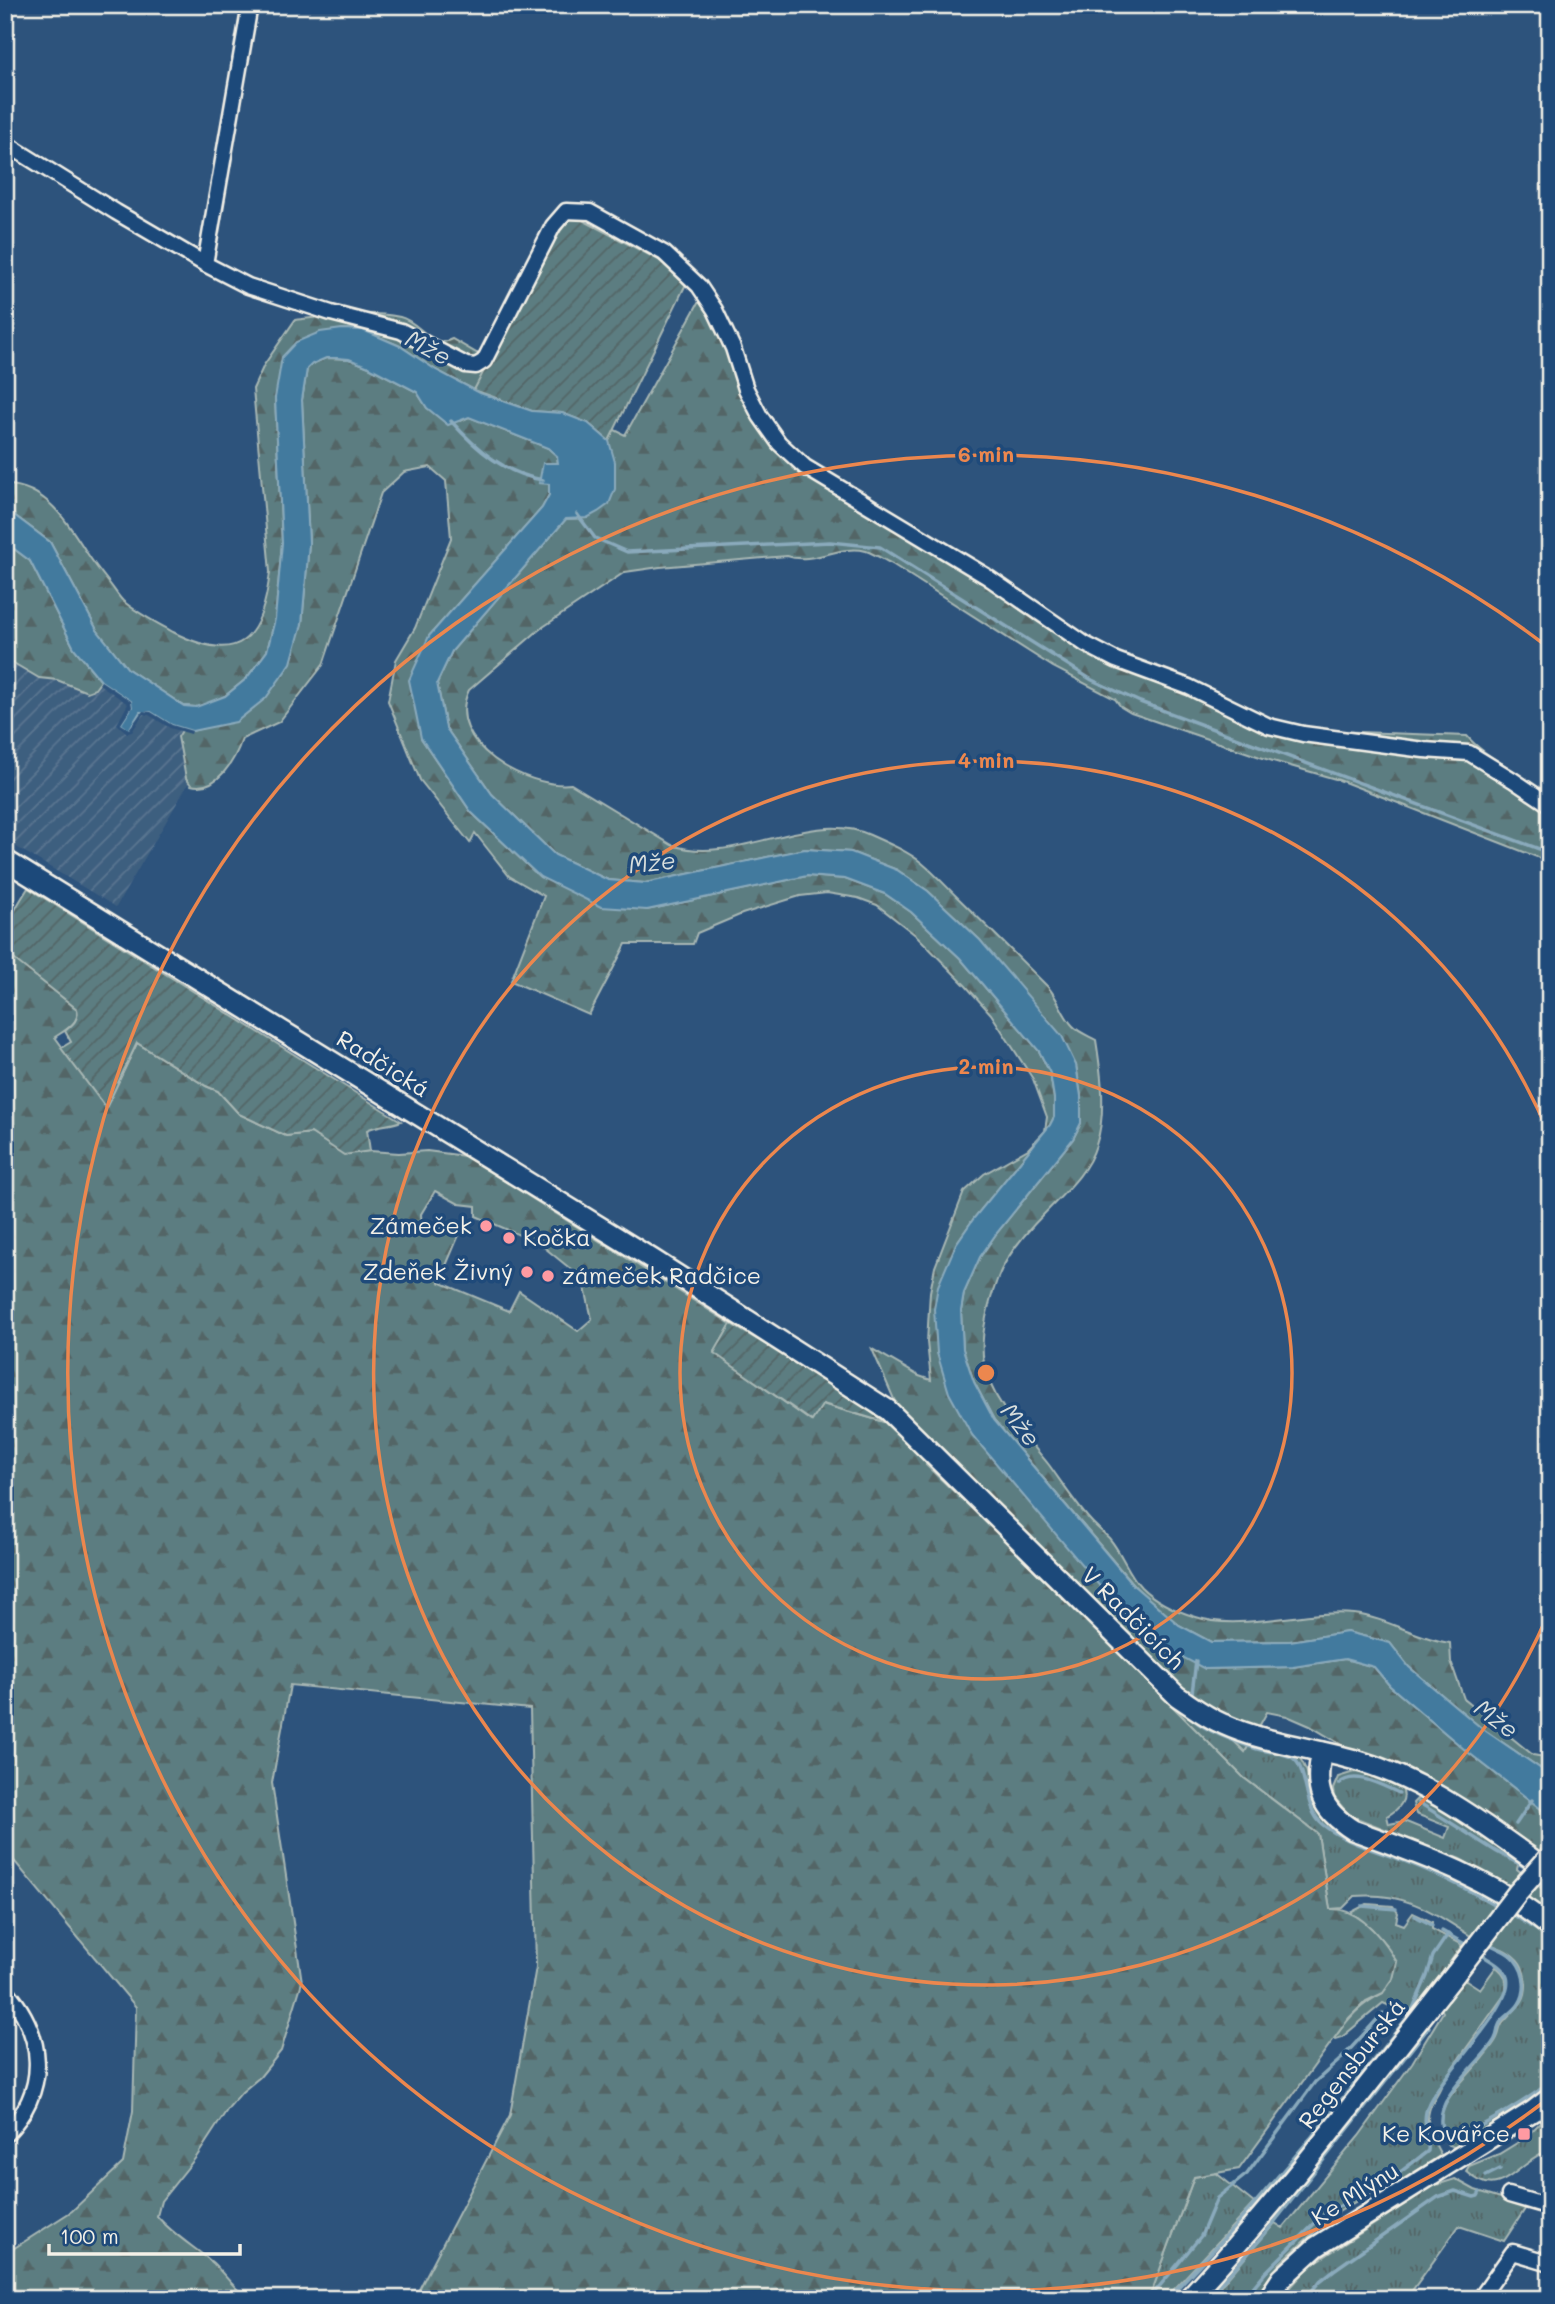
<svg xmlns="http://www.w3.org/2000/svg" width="1555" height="2304" font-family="Mali,sans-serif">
<defs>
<pattern id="industrial-furrows" width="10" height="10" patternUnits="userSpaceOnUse" patternTransform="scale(1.75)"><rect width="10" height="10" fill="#3e5e7f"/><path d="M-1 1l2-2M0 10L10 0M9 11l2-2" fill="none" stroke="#5a7691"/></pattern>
<pattern id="grass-tufts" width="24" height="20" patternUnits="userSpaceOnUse" patternTransform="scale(1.75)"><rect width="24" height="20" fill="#5c7d81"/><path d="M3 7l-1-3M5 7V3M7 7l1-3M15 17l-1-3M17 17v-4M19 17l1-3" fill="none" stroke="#536566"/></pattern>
<pattern id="forest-firs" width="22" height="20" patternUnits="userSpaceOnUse" patternTransform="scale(1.75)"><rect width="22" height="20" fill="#5c7d81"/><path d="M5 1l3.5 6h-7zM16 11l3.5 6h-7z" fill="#536566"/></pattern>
<pattern id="garden-furrows" width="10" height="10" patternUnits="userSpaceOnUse" patternTransform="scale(1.75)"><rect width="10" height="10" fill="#5c7d81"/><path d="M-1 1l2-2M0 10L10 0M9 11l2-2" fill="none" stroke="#536566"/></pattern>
</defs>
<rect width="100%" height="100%" fill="#2d537c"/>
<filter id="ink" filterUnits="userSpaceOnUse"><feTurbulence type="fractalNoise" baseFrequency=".0143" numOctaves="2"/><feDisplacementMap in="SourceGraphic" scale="14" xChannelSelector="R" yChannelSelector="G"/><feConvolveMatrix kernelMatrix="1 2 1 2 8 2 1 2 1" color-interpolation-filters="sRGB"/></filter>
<g filter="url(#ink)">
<!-- industrial -->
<path fill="url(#industrial-furrows)" d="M5 658 39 678 57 680 86 692 95 689 101 681 143 711 183 729 194 774 116 907 5 840Z"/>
<!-- grass -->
<g fill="url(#grass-tufts)" stroke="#a8b7b4" stroke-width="2">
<path d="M1158 1692 1196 1717 1297 1754C1320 1784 1300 1806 1343 1833L1448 1871 1539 1927 1550 1937V2087L1460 2149 1448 2145C1424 2108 1465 2082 1485 2055 1489 2050 1494 2044 1497 2038 1500 2033 1499 2027 1503 2023 1514 2009 1527 2004 1526 1983 1525 1976 1524 1969 1520 1963 1506 1945 1487 1946 1469 1935 1430 1910 1404 1892 1355 1896L1343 1908 1330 1909 1318 1834 1244 1778Z"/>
<path d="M1354 1772 1366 1773 1401 1787C1409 1799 1398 1810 1387 1816L1389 1824 1404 1821 1445 1838 1449 1827 1416 1814 1413 1803 1417 1799 1424 1798 1435 1803 1519 1859 1517 1869 1550 1895V1915L1507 1885 1460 1859 1349 1815 1334 1797 1333 1789 1338 1777Z"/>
<path d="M1367 1904 1393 1906 1398 1913 1396 1922 1404 1925 1413 1913 1432 1922V1929L1462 1945 1416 2010 1409 2009 1401 2011 1383 2003 1342 2037 1336 2039 1334 2038C1349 2018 1360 2004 1383 1993L1387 1946 1371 1928 1350 1913Z"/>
<path d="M1496 1967C1506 1974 1508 1982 1505 1994L1443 2081C1441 2089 1437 2094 1433 2101 1422 2121 1431 2137 1441 2155L1396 2184 1365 2196 1332 2216 1280 2263 1254 2299H1206L1227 2279 1275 2223 1283 2228 1359 2136 1412 2063 1443 2012 1441 2009 1463 1978 1480 1989Z"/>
<path d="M1550 2113V2149C1542 2154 1533 2159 1525 2165 1503 2182 1491 2194 1466 2171L1469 2166 1499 2154 1525 2138Z"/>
<path d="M1216 2173 1254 2203 1165 2299H1143L1152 2291 1194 2177Z"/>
<path d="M1455 2179 1475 2190 1527 2206 1504 2241 1459 2226 1406 2299H1280L1310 2266 1433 2186Z"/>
</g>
<!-- forest -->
<g fill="url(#forest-firs)" stroke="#a8b7b4" stroke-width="2" fill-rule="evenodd">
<path d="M706 289C727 334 753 406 786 442 796 453 809 461 820 470L1100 646 1258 715 1289 726 1331 731 1467 736C1490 764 1533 772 1549 806 1553 815 1550 854 1550 866L1537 857 1339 780 1266 759 1131 713 1121 707 1115 699 1053 667 892 564C884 560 875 554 866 551 840 544 813 565 787 556L660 567 625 572 540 629 469 690C443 743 527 789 571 784L672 845C734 867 810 808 870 835 888 843 907 851 922 863 934 873 945 885 956 896 987 926 1017 956 1047 986 1058 997 1062 1015 1073 1026 1078 1032 1089 1036 1096 1040 1101 1072 1107 1113 1096 1145 1088 1172 1065 1192 1046 1212 1027 1231 1006 1255 997 1280 988 1305 979 1337 984 1363 991 1402 1025 1435 1049 1465 1062 1483 1075 1503 1090 1520 1096 1527 1103 1532 1109 1538 1122 1553 1128 1573 1141 1587 1156 1602 1176 1611 1196 1617 1239 1632 1307 1609 1354 1614 1387 1618 1416 1638 1450 1643L1451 1662 1464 1699 1533 1755 1550 1758V1775L1480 1727 1409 1667 1390 1643 1347 1632 1290 1641 1211 1642 1179 1625 1133 1585 994 1420 974 1382 963 1349 961 1311 964 1293 980 1257 996 1234 1073 1139 1081 1123V1096L1076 1065 980 940 928 891 897 870 851 852 805 849 645 883 608 880 555 855 492 794 446 728 437 683 452 651 566 519 587 518 609 441 588 423 562 413 532 411 480 393 436 370 400 346 363 330 342 329 275 398 282 543 275 619 267 651 246 679 225 696 211 703 196 707 184 706 128 669 97 630 50 542 14 515 5 513V485C45 484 69 524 87 553 94 564 102 574 110 584 114 589 118 596 123 601 137 613 157 623 173 632 240 666 262 640 270 572L253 389 264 365 295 320C330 316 365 310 400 317 419 321 432 350 452 339L582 414 625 435Z"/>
<path d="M326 358 349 359 369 367 417 392 427 408 461 421 469 417 548 448 557 456 558 464 549 484V495L542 508 429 636 421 738 471 812 540 877 647 910 807 876 845 879 885 894 911 912 960 958 1039 1051 1050 1073 1054 1099V1117L1050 1125 974 1218 956 1244 937 1353 1205 1669 1293 1667 1345 1659 1374 1667 1390 1686 1464 1749 1550 1816V1867L1400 1767 1347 1748 1310 1726 1287 1716 1267 1712 1245 1752 1021 1533 896 1404 872 1349 919 1376 931 1380 927 1342 930 1292 935 1267 964 1192 984 1174 1028 1149 1045 1131 1047 1117 1033 1079 991 1014 966 986 918 937 877 905 858 898 827 893 800 896 742 914 697 933 693 944H626L589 1015 511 981 544 896 509 876 475 833 470 843 420 780 388 701 396 660 415 628 451 538 446 481 430 467 404 472 381 493 323 665 279 722 242 739C235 760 217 792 191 785L186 778 178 737 183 729 192 731 207 727 302 624 309 543 302 400 307 369 312 364Z"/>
<path d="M5 542 30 561 74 648 101 681 95 689 87 692 57 680 39 678 5 658Z"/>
<path d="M5 946 11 956 77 1009C80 1024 65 1030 55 1037L106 1107 137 1043 206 1086 218 1091 239 1114 286 1136 311 1133 344 1154 370 1151 399 1153 427 1151 465 1156 731 1324 715 1353 811 1421 822 1404 884 1422 926 1460V1465L1028 1562 1244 1778 1318 1834 1330 1909C1360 1907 1383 1939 1397 1962L1393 1979 1383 1993 1366 2001 1349 2018 1239 2169 1194 2177 1152 2291 1143 2299H414L510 2115 536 1967 530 1709 290 1685 272 1783 302 1982 281 2051 260 2077 242 2092 229 2107 197 2156 161 2201 157 2216C173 2235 195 2247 213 2263 225 2275 234 2289 249 2299H5V2254L72 2211 123 2163 133 2111 136 2007 5 1850ZM435 1191 459 1204 476 1206V1216L540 1244 583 1279 592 1319 578 1331 519 1291 509 1311 439 1282 462 1228H422L421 1214Z"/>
</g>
<!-- garden -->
<g fill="url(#garden-furrows)" stroke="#a8b7b4" stroke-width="2">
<path d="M571 214 674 268 686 284 609 441 588 423 562 413 532 411 474 390 537 269Z"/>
<path d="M28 888 375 1105 401 1121C390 1126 378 1124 367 1130L370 1151 344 1155 311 1133 286 1136 239 1114 218 1091 206 1086 137 1043 106 1108 61 1048 71 1042 65 1031C72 1025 80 1019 77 1009L10 956C0 928 14 911 28 888Z"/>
<path d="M731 1324 841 1389 884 1422 823 1404 812 1421 714 1353Z"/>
</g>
<!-- water -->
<path fill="#437a9e" stroke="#8aaabc" stroke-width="2" d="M342 329 363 330 400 346 436 370 480 393 532 411 562 413 588 423 609 441 615 462V489L609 504 598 512 587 518 566 519 452 651 437 683 446 728 492 794 555 855 608 880 645 883 805 849 851 852 897 870 928 891 980 940 1062 1036 1076 1065 1081 1096V1123L1073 1139 996 1234 980 1257 964 1293 961 1311 963 1349 974 1382 994 1420 1133 1585 1179 1625 1211 1642 1290 1641 1347 1632 1390 1643 1409 1667 1480 1727 1550 1775V1816L1464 1749 1390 1686 1374 1667 1345 1659 1293 1667 1205 1669 1163 1647 1114 1603 972 1435 949 1393 937 1353 934 1309 938 1286 956 1244 974 1218 1050 1125 1054 1117V1098L1050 1073 1039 1051 960 958 911 912 885 894 845 879 807 876 647 910 601 907 540 877 471 812 421 738 409 680 429 636 542 508 549 495V484L539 483 543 463H558L557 456 548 448 469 417 448 425 427 408 417 392 369 367 349 359 337 358H326L312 364 307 369 302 400 309 543 302 624 291 663 266 698 236 722 192 731 172 725 151 712H140L129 730 121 724 132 707 131 701 101 681 74 648 30 561 5 542V513L14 515 50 542 97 630 128 669 184 706 196 707 225 696 246 679 267 651 275 619 282 543 275 398 282 357 296 342 320 332Z"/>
<!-- pier -->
<path fill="#2d537c" d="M101 681 131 701 132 707 121 724 129 729 143 711 151 712 172 725 192 731 191 734 170 728 149 715 143 714 132 732 127 733 117 724 128 704 99 684Z"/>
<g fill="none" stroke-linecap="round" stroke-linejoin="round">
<!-- stream -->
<g stroke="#8aaabc" stroke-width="3.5">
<path d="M451 421C476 449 505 474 543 480"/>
<path d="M577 514 595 538 627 552 830 542 880 547 1092 680 1140 702 1550 853"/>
<path d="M1192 1693 1196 1661"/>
<path d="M1190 1716C1200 1729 1239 1743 1257 1749 1268 1752 1283 1752 1293 1758 1308 1768 1303 1809 1323 1825 1347 1844 1379 1851 1407 1862 1439 1874 1469 1890 1499 1907"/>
<path d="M1339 1784C1354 1769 1383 1786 1399 1793"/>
<path d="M1418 1802 1497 1852 1530 1870"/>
<path d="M1516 1824 1532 1800"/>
<path d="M1540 1876 1550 1885"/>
<path d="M1535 1881 1550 1892"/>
<path d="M1362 1906 1396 1909"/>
<path d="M1512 1914 1540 1932 1550 1941"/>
<path d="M1415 1916 1432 1925"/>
<path d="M1442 1931 1470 1947"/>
<path d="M1486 1942C1494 1947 1503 1950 1510 1955 1524 1967 1529 1988 1519 2004 1514 2012 1505 2016 1500 2023 1497 2028 1498 2034 1495 2039 1481 2064 1433 2097 1442 2128 1446 2132 1450 2135 1457 2135 1472 2134 1538 2094 1550 2081"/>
<path d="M1486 2176 1500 2169"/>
<path d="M1149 2299 1201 2236 1217 2198 1247 2174 1315 2082 1342 2058 1383 2013"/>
<path d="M1167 2299 1232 2230 1310 2139 1411 2013 1427 1976 1433 1956 1448 1934"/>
<path d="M1203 2299 1226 2278 1264 2235 1429 2027"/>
<path d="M1243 2299 1265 2273 1322 2216 1399 2173 1428 2151C1430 2133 1420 2123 1429 2103 1441 2075 1516 2004 1507 1977 1503 1966 1489 1960 1479 1953"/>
<path d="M1305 2299 1320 2281 1334 2270 1438 2197 1455 2191 1474 2197 1478 2196 1480 2192"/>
</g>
<defs>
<g id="street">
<path d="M5 143 116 212 205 264 248 286 331 313 401 331 466 365 476 366 484 361 553 226 566 211 590 212 664 253 699 286 715 310 733 348 746 389 760 416 779 443 805 467 986 576 1085 644 1116 660 1189 687 1269 726 1303 734 1424 750 1469 753 1513 780 1550 805"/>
<path d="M205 264 250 5"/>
<path d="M5 1989C45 2035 50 2089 5 2135"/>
<path d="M1509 2195 1550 2207"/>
<path d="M1480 2299 1513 2252 1550 2263"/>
</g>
<g id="secondary">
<path d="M5 860 652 1259 888 1410 1177 1696C1192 1706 1206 1717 1223 1724 1267 1744 1316 1748 1362 1762 1431 1783 1492 1830 1550 1872"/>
<path d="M1322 1752C1313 1789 1321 1810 1353 1830 1423 1855 1492 1879 1550 1927"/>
<path d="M1188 2299C1284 2196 1369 2083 1456 1973"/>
<path d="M1268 2299 1282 2278 1316 2247 1533 2111 1550 2098"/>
</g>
</defs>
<!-- street casing -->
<use href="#street" stroke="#f4f1e8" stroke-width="19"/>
<!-- secondary casing -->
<use href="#secondary" stroke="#f4f1e8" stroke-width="24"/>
<!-- street -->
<use href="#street" stroke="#1f4a7a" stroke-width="14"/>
<!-- secondary -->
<use href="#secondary" stroke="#1f4a7a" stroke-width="19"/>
<defs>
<path id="secondary-bridge" d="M1456 1973 1518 1892 1550 1856"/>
</defs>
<!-- secondary-bridge casing -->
<use href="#secondary-bridge" stroke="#f4f1e8" stroke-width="24" stroke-linecap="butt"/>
<!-- secondary-bridge -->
<use href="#secondary-bridge" stroke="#1f4a7a" stroke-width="19"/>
</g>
</g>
<!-- distance rings -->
<g fill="none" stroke="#ec874e" stroke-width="3.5">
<circle cx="986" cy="1373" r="306"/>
<path d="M1549 1612A612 612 0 1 1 1549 1134"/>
<path d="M1545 2101A918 918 0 1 1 1545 645"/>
</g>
<!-- markers -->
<g fill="#ff9aa2" stroke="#1f4a7a" stroke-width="2.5">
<circle cx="486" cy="1226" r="7"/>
<circle cx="509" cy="1238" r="7"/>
<circle cx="527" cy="1272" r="7"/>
<circle cx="548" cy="1276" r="7"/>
<rect x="1517" y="2127" width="14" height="14" rx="3.5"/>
</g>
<g text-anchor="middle" stroke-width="7" stroke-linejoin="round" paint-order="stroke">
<!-- street labels -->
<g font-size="23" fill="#f4f1e8" stroke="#1f4a7a">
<text transform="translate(383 1064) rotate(32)" y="8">Radčická</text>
<text transform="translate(1133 1618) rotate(45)" y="8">V Radčicích</text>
<text transform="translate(1352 2064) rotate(-52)" y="8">Regensburská</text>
<text transform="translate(1355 2194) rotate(-32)" y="8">Ke Mlýnu</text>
</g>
<!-- poi labels -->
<g font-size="23" fill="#f4f1e8" stroke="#1f4a7a" text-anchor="end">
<text x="472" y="1234">Zámeček</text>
<text x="523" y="1246" text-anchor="start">Kočka</text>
<text x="513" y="1280">Zdeňek Živný</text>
<text x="562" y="1284" text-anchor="start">zámeček Radčice</text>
<text x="1510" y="2142">Ke Kovářce</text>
</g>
<!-- water labels -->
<g font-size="24" font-style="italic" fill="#d9dfdd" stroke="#1f4a7a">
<text transform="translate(428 348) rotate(28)" y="8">Mže</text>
<text transform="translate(652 863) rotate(-6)" y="8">Mže</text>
<text transform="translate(1020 1425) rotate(52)" y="8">Mže</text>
<text transform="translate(1496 1719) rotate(37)" y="8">Mže</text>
</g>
</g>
<circle cx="986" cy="1373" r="10" fill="#ec874e" stroke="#1f4a7a" stroke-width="3.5"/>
<g font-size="21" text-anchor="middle" font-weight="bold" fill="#ec874e" stroke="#1f4a7a" stroke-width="7" stroke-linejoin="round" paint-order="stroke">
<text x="986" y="462">6 min</text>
<text x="986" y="768">4 min</text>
<text x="986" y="1074">2 min</text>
</g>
<!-- margin -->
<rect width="1555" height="2304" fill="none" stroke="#1f4a7a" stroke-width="28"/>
<rect x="14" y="14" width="1527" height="2276" fill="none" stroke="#f4f1e8" stroke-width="2.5" filter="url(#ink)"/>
<!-- scale -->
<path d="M49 2244v10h191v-10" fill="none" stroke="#f4f1e8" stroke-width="3.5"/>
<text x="60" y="2244" font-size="21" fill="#f4f1e8" stroke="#1f4a7a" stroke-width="5" paint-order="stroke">100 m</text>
</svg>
